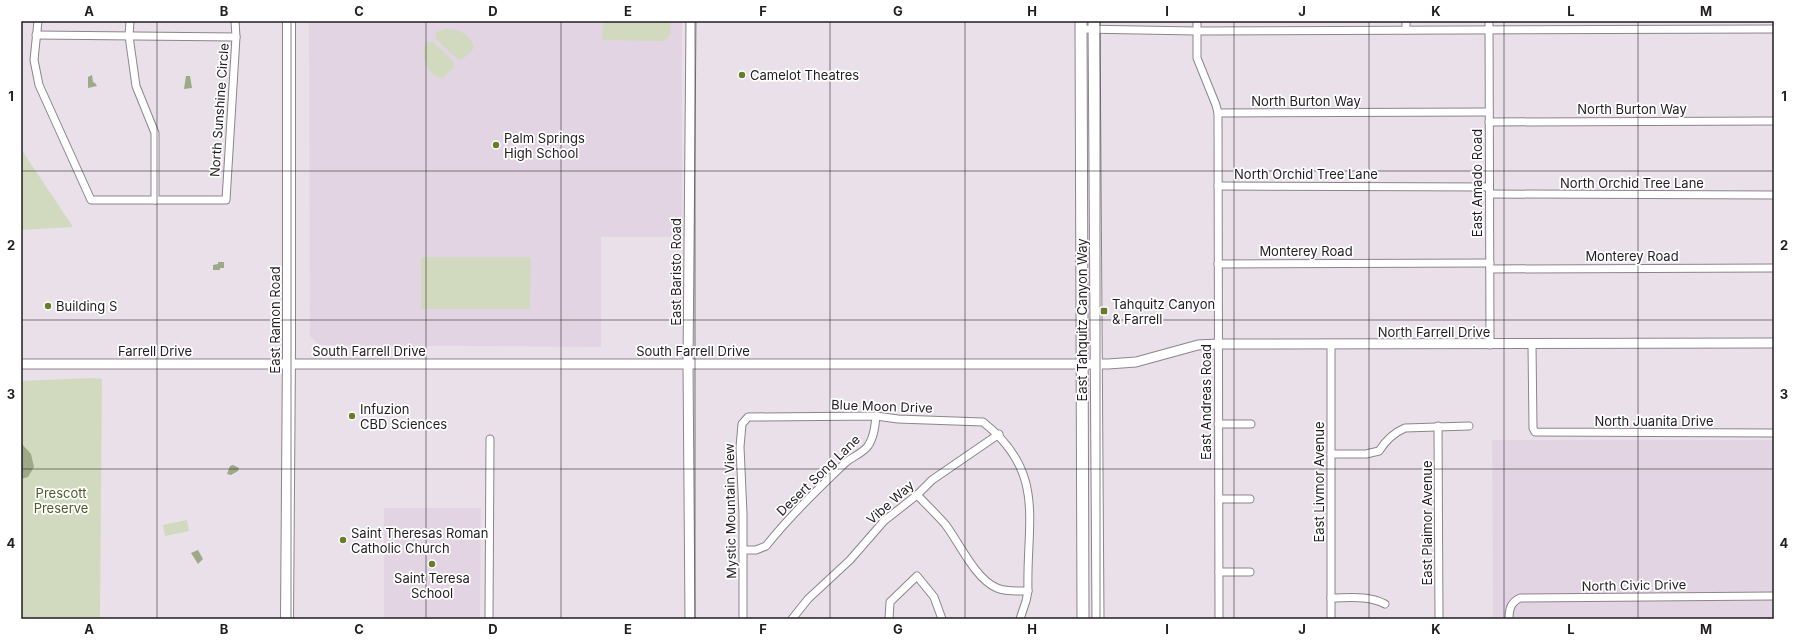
<svg xmlns="http://www.w3.org/2000/svg" width="1795" height="640" font-family="Inter,sans-serif">
<rect width="100%" height="100%" fill="#e9e0e9"/>
<!-- built -->
<g fill="#e3d4e3">
<path d="M309 21H682V237H601V347L319 345 310 336Z"/>
<path d="M1492 440H1774V619H1493Z"/>
<path d="M384 508H481L480 619H384Z"/>
</g>
<!-- green -->
<g fill="#d1dabf">
<path d="M603 21H670L671 34 664 41 602 40Z"/>
<path d="M445 29C458 28 471 34 474 48L462 60 456 58 436 39V32Z"/>
<path d="M426 42H433L453 61 454 67 442 79C426 73 420 58 426 42Z"/>
<path d="M21 149 73 227 21 230Z"/>
<path d="M421 257H531L530 309H421Z"/>
<path d="M92 378 102 379 100 619H21V381Z"/>
<path d="M187 520 189 531 165 536 163 525Z"/>
</g>
<!-- water -->
<g fill="#9ea987">
<path d="M92 75 93 82 95 83 97 86 88 88V77Z"/>
<path d="M186 76H190L192 88 184 89Z"/>
<path d="M218 262H224V268H220V270H213V265L218 264Z"/>
<path d="M21 443 31 454 34 467 28 477 21 479Z"/>
<path d="M233 465 239 468 238 471 231 475 227 474 230 466Z"/>
<path d="M198 550 203 559 198 564 191 553Z"/>
</g>
<g fill="none" stroke-linecap="round" stroke-linejoin="round">
<defs>
<g id="minor">
<path d="M38 21 34 60 39 85 91 200H226L236 37 235 21"/>
<path d="M130 21 129 36 136 86 155 133V200"/>
<path d="M1197 21V58L1216 105 1218 113 1219 619"/>
<path d="M1406 21V30"/>
<path d="M1489 21 1490 345"/>
<path d="M1081 29 1197 31 1774 29"/>
<path d="M36 35 236 37"/>
<path d="M1218 113 1489 112"/>
<path d="M1489 122 1774 121"/>
<path d="M1218 186 1489 187"/>
<path d="M1490 194 1774 195"/>
<path d="M1218 264 1490 263"/>
<path d="M1490 269 1774 268"/>
<path d="M1331 344V619"/>
<path d="M1532 345 1533 428 1535 432 1774 433"/>
<path d="M1218 424H1251"/>
<path d="M1438 426 1439 619"/>
<path d="M1331 454H1366L1379 451C1386 440 1393 433 1405 428L1469 426"/>
<path d="M917 495C926 504 936 514 945 524 959 542 975 579 997 588 1007 592 1017 591 1028 591"/>
<path d="M1219 499H1250"/>
<path d="M743 550H756L766 546C790 516 817 490 844 464 851 457 862 454 868 446 874 437 875 426 876 416"/>
<path d="M1219 572H1250"/>
<path d="M1331 598C1349 598 1368 595 1385 604"/>
<path d="M489 619 490 439"/>
<path d="M743 619V514L740 447 742 424 748 417 876 416 898 419 983 422C1047 473 1026 521 1028 591L1026 601 1020 619"/>
<path d="M792 619 808 599 850 560 884 521 917 495 932 480 999 434"/>
<path d="M889 619 890 602 917 576 934 597 942 619"/>
<path d="M1509 619C1509 609 1511 602 1520 598L1774 596"/>
</g>
<g id="tertiary">
<path d="M21 364H1108L1136 362 1198 345 1218 344 1774 343"/>
<path d="M690 619 688 364 691 21"/>
</g>
<g id="secondary">
<path d="M1081 21 1083 619"/>
<path d="M1094 21 1098 619"/>
</g>
<path id="primary" d="M287 619 289 351V21"/>
</defs>
<!-- minor casing -->
<use href="#minor" stroke="#8d848d" stroke-width="9"/>
<!-- tertiary casing -->
<use href="#tertiary" stroke="#8d848d" stroke-width="11"/>
<!-- secondary casing -->
<use href="#secondary" stroke="#8d848d" stroke-width="13"/>
<!-- primary casing -->
<use href="#primary" stroke="#8d848d" stroke-width="14"/>
<!-- minor -->
<use href="#minor" stroke="#fff" stroke-width="7"/>
<!-- tertiary -->
<use href="#tertiary" stroke="#fff" stroke-width="9"/>
<!-- secondary -->
<use href="#secondary" stroke="#fff" stroke-width="11"/>
<!-- primary -->
<use href="#primary" stroke="#fff" stroke-width="12"/>
</g>
<!-- grid -->
<path fill="none" stroke="#211d20" stroke-width="1" stroke-opacity="0.55" d="M157 21V619M291 21V619M426 21V619M561 21V619M695 21V619M830 21V619M965 21V619M1100 21V619M1234 21V619M1369 21V619M1504 21V619M1638 21V619M21 171H1774M21 320H1774M21 469H1774"/>
<!-- markers -->
<g fill="#697c2c" stroke="#fff" stroke-width="1.5">
<circle cx="742" cy="75" r="4"/>
<circle cx="496" cy="145" r="4"/>
<circle cx="48" cy="306" r="4"/>
<rect x="1100" y="307" width="8" height="8" rx="2"/>
<circle cx="352" cy="416" r="4"/>
<circle cx="343" cy="540" r="4"/>
<circle cx="432" cy="564" r="4"/>
</g>
<g text-anchor="middle" stroke-width="3.5" stroke-linejoin="round" paint-order="stroke">
<!-- poi labels -->
<g font-size="13" fill="#211d20" stroke="#fff" text-anchor="start">
<text x="750" y="80">Camelot Theatres</text>
<text x="504" y="143">Palm Springs<tspan x="504" dy="15">High School</tspan></text>
<text x="1112" y="309">Tahquitz Canyon<tspan x="1112" dy="15">&amp; Farrell</tspan></text>
<text x="56" y="311">Building S</text>
<text x="360" y="414">Infuzion<tspan x="360" dy="15">CBD Sciences</tspan></text>
<text x="351" y="538">Saint Theresas Roman<tspan x="351" dy="15">Catholic Church</tspan></text>
<text x="432" y="583" text-anchor="middle">Saint Teresa<tspan x="432" dy="15">School</tspan></text>
</g>
<!-- street labels -->
<g font-size="13" fill="#211d20" stroke="#fff">
<text x="1306" y="106">North Burton Way</text>
<text x="1632" y="114">North Burton Way</text>
<text transform="translate(219 110) rotate(-86)" y="5">North Sunshine Circle</text>
<text x="1306" y="179">North Orchid Tree Lane</text>
<text transform="translate(1477 183) rotate(-90)" y="5">East Amado Road</text>
<text x="1632" y="188">North Orchid Tree Lane</text>
<text x="1306" y="256">Monterey Road</text>
<text x="1632" y="261">Monterey Road</text>
<text transform="translate(676 272) rotate(-90)" y="5">East Baristo Road</text>
<text transform="translate(275 320) rotate(-90)" y="5">East Ramon Road</text>
<text transform="translate(1082 320) rotate(-90)" y="5">East Tahquitz Canyon Way</text>
<text x="1434" y="337">North Farrell Drive</text>
<text x="155" y="356">Farrell Drive</text>
<text x="369" y="356">South Farrell Drive</text>
<text x="693" y="356">South Farrell Drive</text>
<text transform="translate(1206 402) rotate(-90)" y="5">East Andreas Road</text>
<text transform="translate(882 406) rotate(2)" y="5">Blue Moon Drive</text>
<text x="1654" y="426">North Juanita Drive</text>
<text transform="translate(818 475) rotate(-44)" y="5">Desert Song Lane</text>
<text transform="translate(1319 482) rotate(-90)" y="5">East Livmor Avenue</text>
<text transform="translate(890 502) rotate(-42)" y="5">Vibe Way</text>
<text transform="translate(730 511) rotate(-91)" y="5">Mystic Mountain View</text>
<text transform="translate(1427 523) rotate(-90)" y="5">East Plaimor Avenue</text>
<text transform="translate(1634 585) rotate(-1)" y="5">North Civic Drive</text>
</g>
<!-- park labels -->
<g font-size="13" fill="#4e5c27" stroke="#fff">
<text x="61" y="498">Prescott<tspan x="61" dy="15">Preserve</tspan></text>
</g>
</g>
<!-- border -->
<rect width="1795" height="640" fill="none" stroke="#ffffff" stroke-width="44"/>
<rect x="22" y="22" width="1751" height="596" fill="none" stroke="#211d20" stroke-width="1.5"/>
<g font-size="13" text-anchor="middle" font-weight="bold" fill="#211d20">
<text x="89" y="16">A</text>
<text x="224" y="16">B</text>
<text x="359" y="16">C</text>
<text x="493" y="16">D</text>
<text x="628" y="16">E</text>
<text x="763" y="16">F</text>
<text x="898" y="16">G</text>
<text x="1032" y="16">H</text>
<text x="1167" y="16">I</text>
<text x="1302" y="16">J</text>
<text x="1436" y="16">K</text>
<text x="1571" y="16">L</text>
<text x="1706" y="16">M</text>
<text x="11" y="101">1</text>
<text x="1784" y="101">1</text>
<text x="11" y="250">2</text>
<text x="1784" y="250">2</text>
<text x="11" y="399">3</text>
<text x="1784" y="399">3</text>
<text x="11" y="548">4</text>
<text x="1784" y="548">4</text>
<text x="89" y="634">A</text>
<text x="224" y="634">B</text>
<text x="359" y="634">C</text>
<text x="493" y="634">D</text>
<text x="628" y="634">E</text>
<text x="763" y="634">F</text>
<text x="898" y="634">G</text>
<text x="1032" y="634">H</text>
<text x="1167" y="634">I</text>
<text x="1302" y="634">J</text>
<text x="1436" y="634">K</text>
<text x="1571" y="634">L</text>
<text x="1706" y="634">M</text>
</g>
</svg>
